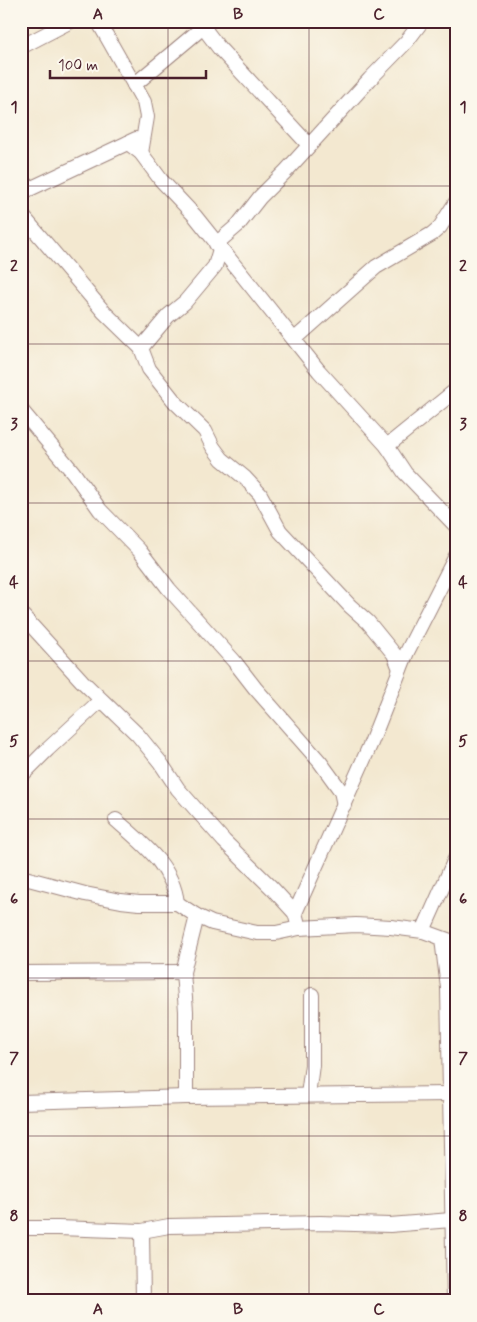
<svg xmlns="http://www.w3.org/2000/svg" width="477" height="1322" font-family="Mynerve,sans-serif">
<rect width="100%" height="100%" fill="#fbf7ec"/>
<filter id="ink" filterUnits="userSpaceOnUse"><feTurbulence type="fractalNoise" baseFrequency=".02" numOctaves="2"/><feDisplacementMap in="SourceGraphic" scale="10" xChannelSelector="R" yChannelSelector="G"/><feConvolveMatrix kernelMatrix="1 2 1 2 8 2 1 2 1" color-interpolation-filters="sRGB"/></filter>
<filter id="wash" filterUnits="userSpaceOnUse"><feTurbulence type="fractalNoise" baseFrequency=".0096" numOctaves="4" result="noise"/><feDisplacementMap in="SourceGraphic" scale="20" xChannelSelector="R" yChannelSelector="G"/><feGaussianBlur stdDeviation="1.12" result="paint"/><feColorMatrix in="noise" values="0 0 0 0 0 0 0 0 0 0 0 0 0 0 0 0 0 1.4 0 .05"/><feComposite in="paint" operator="in"/></filter>
<g filter="url(#wash)">
<rect width="100%" height="100%" fill="#f3e8d0"/>
</g>
<g filter="url(#ink)">
<g fill="none" stroke-linecap="round" stroke-linejoin="round">
<defs>
<g id="minor">
<path d="M98 21 144 102 147 117 141 153"/>
<path d="M203 27 219 48 309 145"/>
<path d="M21 47 71 21"/>
<path d="M134 85 208 23"/>
<path d="M128 143 141 153 161 180 195 216 319 371 387 446 405 473 456 526"/>
<path d="M21 193 136 139"/>
<path d="M21 214 104 312 141 348 149 369 175 402 205 431 213 447 222 459 245 478 260 494 280 531 350 606 368 622 394 654 400 669"/>
<path d="M216 244 238 225 260 197 286 171 370 79 407 41 422 21"/>
<path d="M295 339 376 267 432 234 440 227 456 202"/>
<path d="M141 348 168 316 185 302 215 266 220 249"/>
<path d="M21 410 73 472 100 510 139 550 169 589 234 661 255 688 320 762 341 791 344 805"/>
<path d="M387 446 456 390"/>
<path d="M21 614 82 681 138 735 160 762 178 789 224 841 272 888 295 913"/>
<path d="M21 776 48 749 101 700"/>
<path d="M116 820C142 843 173 866 177 903"/>
<path d="M21 877 85 894 121 901 139 903H177L197 916 212 923 257 933H276L299 928 356 925 391 927 423 931 456 943"/>
<path d="M299 928 295 913 299 904 371 743 407 652 456 556"/>
<path d="M423 931 456 857"/>
<path d="M442 939 448 988 454 1301"/>
<path d="M21 973 183 972"/>
<path d="M308 1095 312 1065V995"/>
<path d="M186 1097V1011L183 972 197 916"/>
<path d="M21 1102 186 1097 450 1094"/>
<path d="M21 1228H58L142 1231 169 1226 320 1223 390 1225 451 1220"/>
<path d="M142 1231 143 1301"/>
</g>
</defs>
<!-- minor casing -->
<use href="#minor" stroke="#9e847e" stroke-width="16"/>
<!-- minor -->
<use href="#minor" stroke="#fff" stroke-width="14"/>
</g>
</g>
<!-- grid -->
<path fill="none" stroke="#4a1f2b" stroke-width="1" stroke-opacity="0.55" d="M168 21V1301M309 21V1301M21 186H456M21 344H456M21 503H456M21 661H456M21 819H456M21 978H456M21 1136H456"/>
<!-- margin -->
<rect width="477" height="1322" fill="none" stroke="#fbf7ec" stroke-width="55"/>
<!-- scale -->
<path d="M50 70v8h156v-8" fill="none" stroke="#4a1f2b" stroke-width="2.5"/>
<text x="58" y="70" font-size="15" fill="#4a1f2b" stroke="#fbf7ec" stroke-width="4" paint-order="stroke">100 m</text>
<rect x="28" y="28" width="422" height="1266" fill="none" stroke="#4a1f2b" stroke-width="2"/>
<g font-size="16" text-anchor="middle" font-weight="bold" fill="#4a1f2b">
<text x="98" y="19">A</text>
<text x="238" y="19">B</text>
<text x="379" y="19">C</text>
<text x="14" y="112">1</text>
<text x="463" y="112">1</text>
<text x="14" y="271">2</text>
<text x="463" y="271">2</text>
<text x="14" y="429">3</text>
<text x="463" y="429">3</text>
<text x="14" y="587">4</text>
<text x="463" y="587">4</text>
<text x="14" y="746">5</text>
<text x="463" y="746">5</text>
<text x="14" y="904">6</text>
<text x="463" y="904">6</text>
<text x="14" y="1063">7</text>
<text x="463" y="1063">7</text>
<text x="14" y="1221">8</text>
<text x="463" y="1221">8</text>
<text x="98" y="1314">A</text>
<text x="238" y="1314">B</text>
<text x="379" y="1314">C</text>
</g>
</svg>
